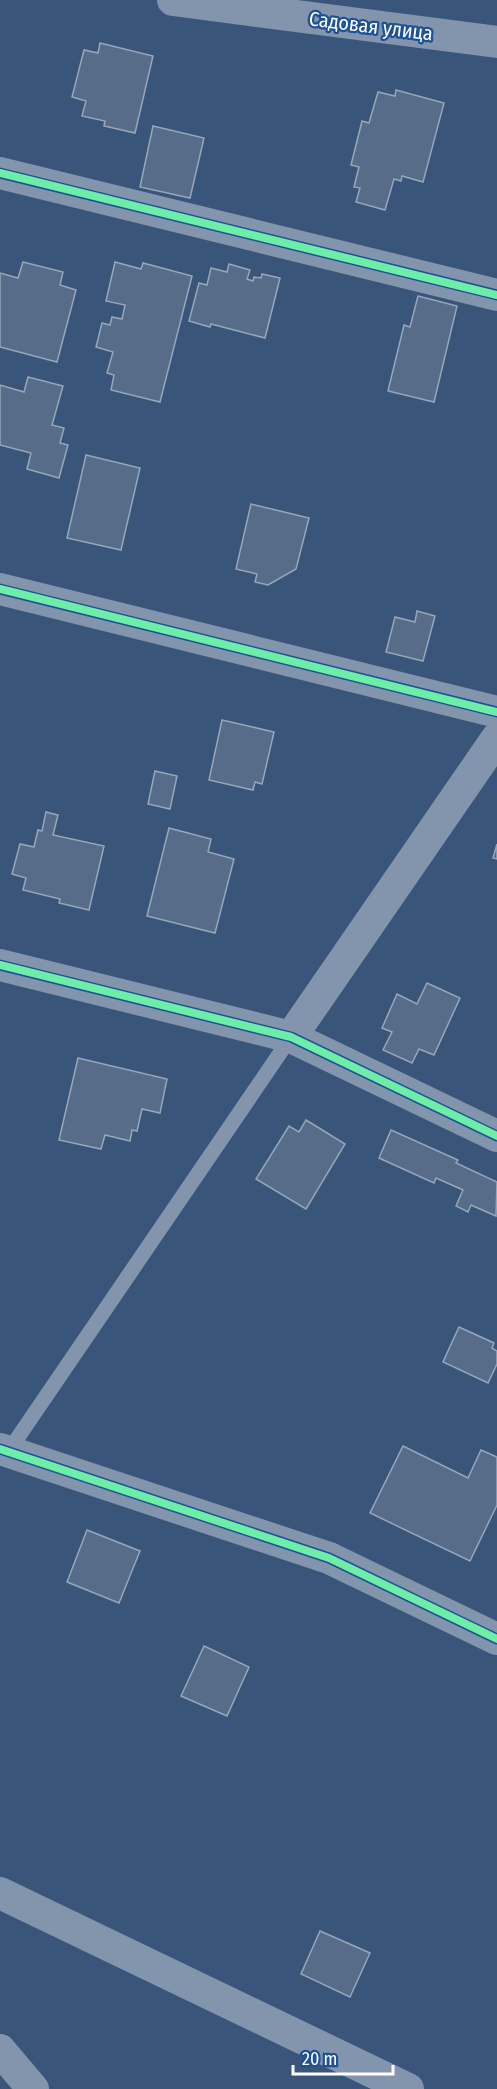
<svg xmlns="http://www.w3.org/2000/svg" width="497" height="2089" font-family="'Fira Sans Condensed',sans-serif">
<rect width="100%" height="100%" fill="#3a557a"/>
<!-- building -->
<g fill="#566c89" stroke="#98a6ba" stroke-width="1.5">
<path d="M100 43 153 56 135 133 104 126 105 121 82 116 86 101 72 97 84 50 98 53Z"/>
<path d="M396 90 444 103 423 182 402 176 401 181 394 179 385 210 356 202 360 188 354 187 359 167 351 165 362 121 369 123 378 92 395 96Z"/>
<path d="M153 126 204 138 190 198 140 187Z"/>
<path d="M23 262 63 272 60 285 76 290 57 362 0 347V273L18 278Z"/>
<path d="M115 262 141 269 143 263 192 276 160 402 111 390 114 375 107 373 113 352 96 347 102 323 110 325 112 317 122 319 125 305 106 301Z"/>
<path d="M229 264 250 270 247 279 253 281 254 277 261 278 262 274 280 278 265 338 211 324 210 327 189 321 199 283 207 285 211 268 227 272Z"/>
<path d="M418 296 457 306 434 402 388 391 404 325 410 327Z"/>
<path d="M28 377 63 386 52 425 64 428 60 443 68 445 59 478 27 469 31 453 0 445V385L24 392Z"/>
<path d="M86 455 140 468 121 550 67 538Z"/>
<path d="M251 504 309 518 296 569 268 585 255 582 257 574 236 569Z"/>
<path d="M417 611 435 616 423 661 386 652 395 617 415 622Z"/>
<path d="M222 720 274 732 262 784 255 782 253 790 209 780Z"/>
<path d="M155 771 177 776 170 809 148 804Z"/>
<path d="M46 812 58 815 53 835 104 846 89 910 59 903 60 899 23 890 26 878 12 874 20 844 34 847 38 830 42 831Z"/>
<path d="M169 828 211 839 208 852 234 859 215 933 147 916Z"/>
<path d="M497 844V859L493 858Z"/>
<path d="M427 983 460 998 434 1055 419 1049 412 1063 383 1050 392 1032 382 1028 397 994 417 1004Z"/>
<path d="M78 1058 167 1079 160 1113 142 1109 137 1131 132 1130 130 1141 105 1135 101 1149 59 1140Z"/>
<path d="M306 1120 345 1144 306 1209 256 1179 289 1126 299 1132Z"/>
<path d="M391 1130 458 1160 456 1163 497 1182 496 1216 471 1205 468 1212 456 1206 463 1190 436 1178 434 1183 379 1158Z"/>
<path d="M459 1327 494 1343 492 1348 497 1351V1364L488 1383 443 1362Z"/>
<path d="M403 1446 468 1478 481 1450 497 1457V1505L470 1561 370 1513Z"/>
<path d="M87 1530 140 1551 119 1603 67 1582Z"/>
<path d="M204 1646 249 1667 227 1716 181 1696Z"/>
<path d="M320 1931 370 1953 350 1997 301 1974Z"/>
</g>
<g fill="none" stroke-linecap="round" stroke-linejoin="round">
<!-- lane -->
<path stroke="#8295ad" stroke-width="15" d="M8 1452 291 1037"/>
<!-- street -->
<g stroke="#8295ad" stroke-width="32">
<path d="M173 0 497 42"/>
<path d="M0 173 497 295"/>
<path d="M0 589 497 712"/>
<path d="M0 965 291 1037 497 1136"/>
<path d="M291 1037 497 738"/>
<path d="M0 1449 329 1558 497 1639"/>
<path d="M0 1893 408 2089"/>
<path d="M0 2050 33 2089"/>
</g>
<defs>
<g id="cycleway">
<path d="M0 173 497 295"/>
<path d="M0 589 497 712"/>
<path d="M0 965 291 1037 497 1136"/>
<path d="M0 1449 329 1558 497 1639"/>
</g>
</defs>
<!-- cycleway casing -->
<use href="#cycleway" stroke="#1f5195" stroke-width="11"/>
<!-- cycleway -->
<use href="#cycleway" stroke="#6deda7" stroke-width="8"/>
</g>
<g text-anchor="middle" stroke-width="4.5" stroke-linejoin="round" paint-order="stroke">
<!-- street labels -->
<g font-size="20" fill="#fff" stroke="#1f5195">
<text transform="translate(371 26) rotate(7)" y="7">Садовая улица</text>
</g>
</g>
<!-- scale -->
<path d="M293 2065v9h100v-9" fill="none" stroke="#ffffff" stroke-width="3"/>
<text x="302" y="2065" font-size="18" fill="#ffffff" stroke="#1f5195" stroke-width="4.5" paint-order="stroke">20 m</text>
</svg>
